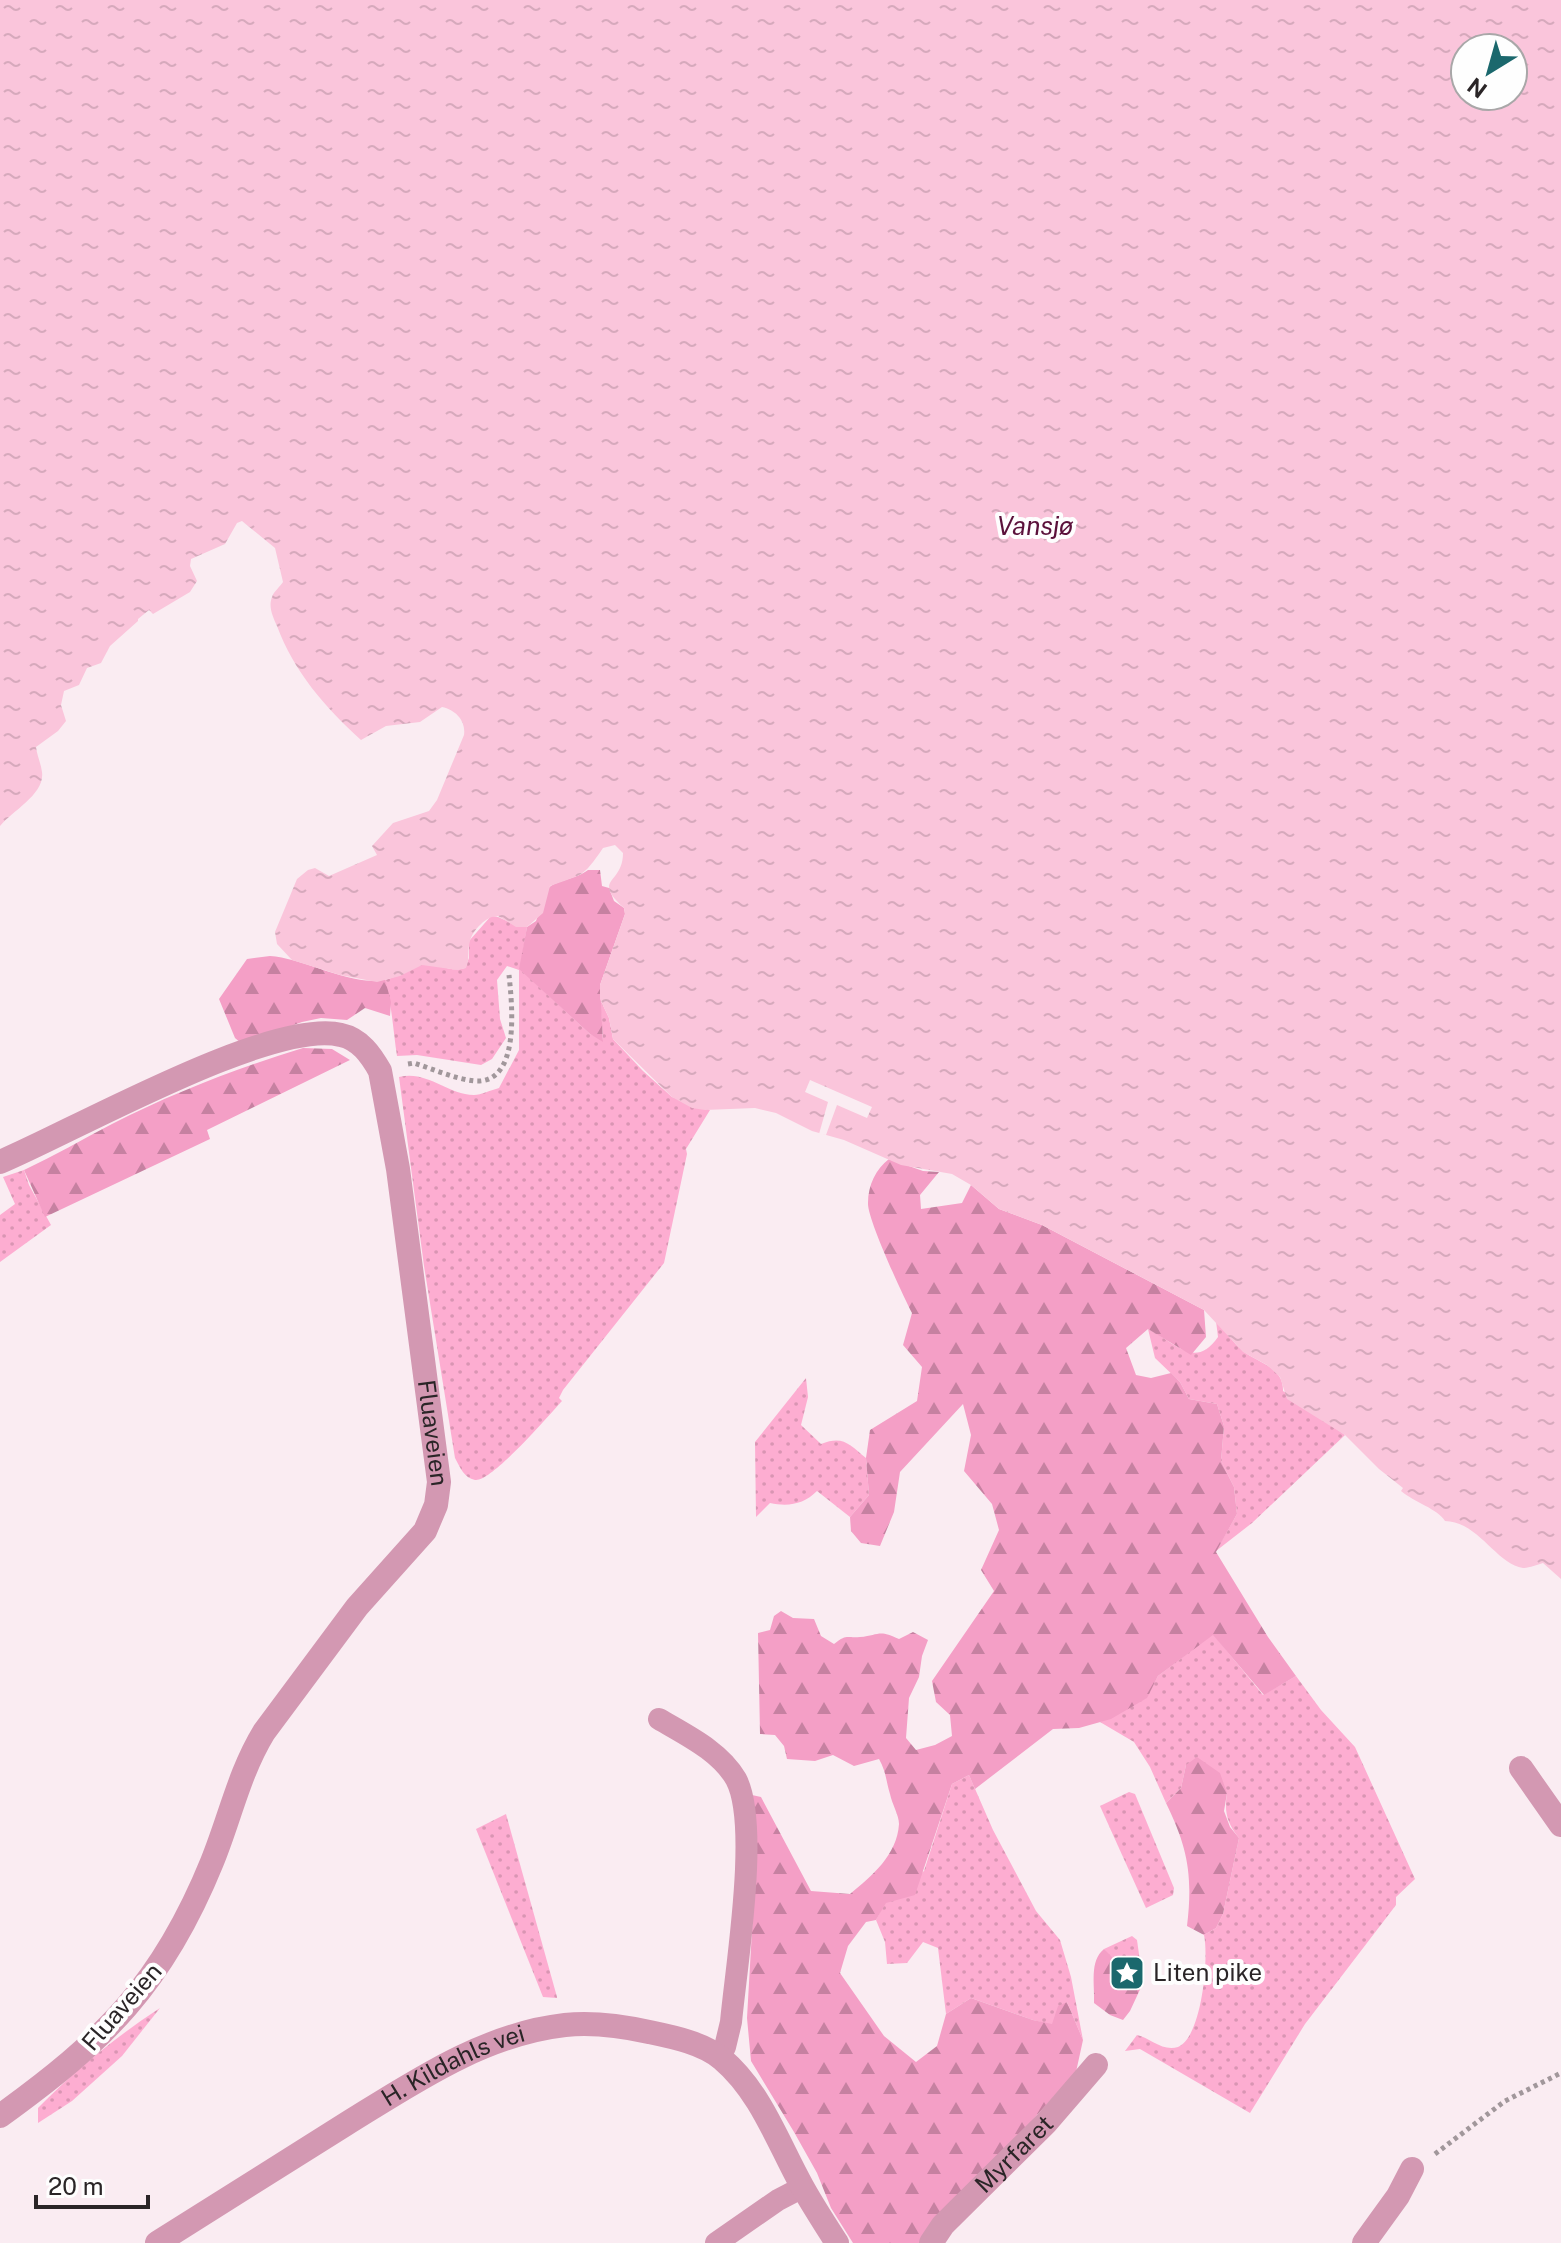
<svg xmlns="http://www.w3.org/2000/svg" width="1561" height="2243" font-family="'Public Sans',sans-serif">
<defs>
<pattern id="green-dots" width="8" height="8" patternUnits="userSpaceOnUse" patternTransform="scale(2)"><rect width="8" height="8" fill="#fdadd1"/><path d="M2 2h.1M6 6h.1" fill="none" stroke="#d995b3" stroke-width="1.8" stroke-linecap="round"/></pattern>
<pattern id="forest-firs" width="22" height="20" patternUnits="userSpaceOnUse" patternTransform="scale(2)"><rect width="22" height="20" fill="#f49fc6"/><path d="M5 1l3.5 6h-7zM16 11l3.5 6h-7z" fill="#c681a1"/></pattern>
<pattern id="water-ripples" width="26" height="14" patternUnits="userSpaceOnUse" patternTransform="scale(2)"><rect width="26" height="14" fill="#fac5db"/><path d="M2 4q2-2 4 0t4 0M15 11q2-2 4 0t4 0" fill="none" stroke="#d6a9bc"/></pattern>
</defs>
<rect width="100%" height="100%" fill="#faecf2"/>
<!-- green -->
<g fill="url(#green-dots)">
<path d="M491 916C504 916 511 927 527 927L520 969 590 1034 603 1040 600 999 609 1018 613 1039 643 1071 672 1097 710 1110 686 1149 687 1154 664 1263 563 1390 559 1398 562 1401C549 1415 491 1483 475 1480 464 1478 460 1467 455 1458L424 1266 399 1077C427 1070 446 1094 474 1095 481 1095 491 1090 499 1088L519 1050V970L507 966 497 980 500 1019 506 1038 492 1059 481 1065 417 1055 397 1056C393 1030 392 1005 385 980 397 977 413 967 421 965 436 962 450 973 465 968L469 958V941Z"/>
<path d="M24 1170 29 1185 51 1225 0 1262V1215L15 1204 3 1177Z"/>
<path d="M1216 1321C1225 1330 1233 1343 1243 1351 1258 1363 1284 1367 1283 1391L1345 1435 1252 1523 1216 1551 1237 1514 1234 1487 1221 1461 1224 1426 1217 1404 1189 1399 1180 1382 1155 1358 1148 1329C1176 1343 1195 1370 1218 1337Z"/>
<path d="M806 1378 808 1397 801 1425 821 1444C843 1435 849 1444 866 1458L869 1495 850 1517 817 1491C804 1504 789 1507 770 1503L756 1517 755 1442Z"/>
<path d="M1213 1634 1263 1695 1296 1676 1321 1710 1355 1747 1415 1879 1396 1897V1905L1305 2024 1250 2113 1140 2049 1125 2051 1137 2035C1150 2038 1163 2052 1178 2047 1202 2037 1209 1958 1204 1935L1216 1928 1223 1914 1239 1838C1227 1823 1224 1812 1227 1793L1186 1765 1181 1788 1166 1803 1150 1767 1134 1742 1100 1722 1146 1698 1158 1676Z"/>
<path d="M969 1775 993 1830 1036 1911 1060 1940 1071 1977 1083 2040 1067 2002 1052 2025 1033 2020 971 1998 946 2014 938 1948 923 1942 907 1963 887 1964 885 1942 876 1920 885 1903 924 1871 952 1784Z"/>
<path d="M1129 1792 1135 1794 1174 1888 1173 1895 1146 1908 1100 1806Z"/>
<path d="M506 1814 557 1997V1998L543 1997 476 1829Z"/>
<path d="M1132 1936 1137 1940 1143 1983 1118 1973 1104 1949Z"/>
<path d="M160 2008 122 2056 72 2101 38 2123V2108C74 2071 117 2036 160 2008Z"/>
</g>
<!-- forest -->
<g fill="url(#forest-firs)">
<path d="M588 870H600L602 886 609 888 614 901 624 908 625 914 600 985 603 1042 590 1034 519 969 527 927 536 921C540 911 542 899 547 890 552 881 577 879 588 870Z"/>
<path d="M270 956C304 958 354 988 385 979L391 1002 390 1016 365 1008 347 1020 321 1018 302 1022 242 1044 235 1038 219 999 247 959Z"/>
<path d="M303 1048 332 1049 350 1060 207 1130 210 1139 45 1217 24 1170C54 1156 83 1139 112 1124 173 1093 238 1068 303 1048Z"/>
<path d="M889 1159 923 1171 939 1172 920 1195 921 1209 962 1203 971 1185 999 1209 1042 1225 1204 1310 1206 1337 1191 1355 1148 1329 1126 1348 1136 1375 1151 1378 1171 1373 1180 1382 1189 1399 1217 1404 1224 1426 1221 1461 1234 1487 1237 1514 1216 1552 1268 1637 1296 1676 1264 1695 1213 1635 1158 1676 1147 1698 1111 1719 1079 1728 1053 1729 975 1789 969 1775 952 1784 915 1895 886 1903 876 1920 866 1922 848 1946 840 1973 884 2036 916 2062 937 2046 946 2014 971 1998 1033 2020 1052 2024 1058 2006 1067 2002 1083 2040 1076 2072 922 2243H853L831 2208 817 2173 794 2132 751 2061 747 2018 756 1860 752 1795 761 1797 811 1891 850 1894C872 1876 897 1855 899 1824 899 1815 892 1804 890 1794 886 1781 886 1771 879 1759L854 1766 833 1755 815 1761 787 1759 784 1746 775 1735 760 1734 758 1633 770 1630 774 1616 781 1611 793 1618 814 1619 821 1636 834 1644C847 1634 845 1638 860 1637 879 1635 879 1629 899 1639L913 1632 928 1640 922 1656 919 1677 909 1698 906 1738 916 1750 935 1745 952 1736 950 1715 936 1702 932 1681 994 1591 981 1570 999 1530 992 1504 964 1471 971 1435 963 1404 900 1472 894 1512 880 1546 861 1543 851 1531 850 1517 869 1495 866 1458 870 1430 917 1401 922 1367 903 1345 912 1313C903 1296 867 1218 868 1203 868 1185 876 1169 889 1159Z"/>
<path d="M1197 1757 1220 1773 1227 1793 1224 1811 1230 1827 1239 1838 1223 1914 1216 1928 1204 1935 1187 1926C1193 1876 1188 1848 1166 1803L1181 1788 1186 1765Z"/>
<path d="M1104 1949 1116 1961 1119 1973 1143 1983 1130 2011 1123 2020 1110 2015 1094 2003C1095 1985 1089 1961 1104 1949Z"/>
</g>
<!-- water -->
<path fill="url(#water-ripples)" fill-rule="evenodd" d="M0 0H1561V1579L1543 1563C1537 1565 1529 1568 1523 1568 1496 1564 1479 1522 1445 1521 1438 1509 1414 1502 1401 1491L1403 1488 1379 1469 1345 1435 1287 1399 1280 1377 1267 1365 1243 1352 1204 1310 1042 1225 999 1209 971 1185 952 1174 901 1165 844 1140 812 1131 776 1113 755 1108 705 1110 692 1108 672 1097 613 1039 609 1018 600 999V985L625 914 624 908C591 878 623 885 623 853L615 845 603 848C582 879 582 874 550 886L543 913 527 927H516L498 916C486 916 473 930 470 941 467 950 470 959 466 968L458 970 422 965 400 976 377 982 340 975 292 960 277 944 275 932 297 879 308 870 315 868 329 876 377 855 372 846 393 823 429 811 437 800 464 735C466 721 456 710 442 707L420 722 386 726 361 740C325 707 294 672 277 626 273 617 268 607 272 597 274 591 280 587 283 582L275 548 242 521 237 523 225 544 191 559 190 566 197 581 190 592 153 614 149 610 138 619V621L110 646 101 663 87 668 79 685 64 691 61 705 66 721 58 731 36 747C37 755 41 764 42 772 45 794 13 810 0 826ZM1465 48H1513V96H1465Z"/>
<!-- pier -->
<path fill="#faecf2" d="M810 1080 872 1107 867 1118 837 1105 826 1135 819 1134 828 1102 805 1092Z"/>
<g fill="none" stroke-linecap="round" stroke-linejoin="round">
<!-- path -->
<g stroke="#a1979b" stroke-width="5" stroke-dasharray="4 4" stroke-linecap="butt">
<path d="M408 1064 414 1063C433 1069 455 1079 475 1081 521 1084 512 1004 509 975"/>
<path d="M1435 2154 1505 2101 1561 2073"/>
</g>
<!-- lane -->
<g stroke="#d398b2" stroke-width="22">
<path d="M659 1719C686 1735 720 1751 736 1779 760 1824 736 1967 731 2022L725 2047 719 2057"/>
<path d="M716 2243 778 2200 803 2187"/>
</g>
<!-- street -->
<g stroke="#d398b2" stroke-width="24">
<path id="s1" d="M0 1162C72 1132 271 1018 341 1035 360 1039 371 1055 380 1071L398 1169 439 1482 436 1505 425 1531 357 1607 264 1732C239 1773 230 1818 212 1862 162 1985 105 2040 0 2116"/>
<path d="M1521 1768 1561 1825"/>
<path id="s2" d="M157 2243C220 2203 283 2163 346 2124 414 2082 484 2034 565 2025 593 2022 622 2026 649 2032 673 2037 703 2043 722 2059 761 2092 778 2143 802 2186 813 2206 825 2224 837 2243"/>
<path id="s3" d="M931 2243 943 2225 1046 2123 1096 2065"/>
<path d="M1364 2243 1398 2196 1412 2169"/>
</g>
</g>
<!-- icons -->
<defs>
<symbol id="sight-square" viewBox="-11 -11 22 22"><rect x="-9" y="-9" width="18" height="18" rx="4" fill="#1b686d" stroke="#fefefe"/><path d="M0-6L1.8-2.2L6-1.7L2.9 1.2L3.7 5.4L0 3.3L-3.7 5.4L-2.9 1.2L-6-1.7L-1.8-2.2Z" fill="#fff"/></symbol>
</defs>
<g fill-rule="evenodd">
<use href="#sight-square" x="1107" y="1953" width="40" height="40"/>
</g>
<g text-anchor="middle" stroke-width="8" stroke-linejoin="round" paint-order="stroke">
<!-- street labels -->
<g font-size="24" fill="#2a2527" stroke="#fefefe">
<text dy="8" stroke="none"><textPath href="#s1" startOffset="788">Fluaveien</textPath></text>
<text transform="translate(122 2007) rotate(-49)" y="8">Fluaveien</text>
<text dy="8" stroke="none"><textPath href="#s2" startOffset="346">H. Kildahls vei</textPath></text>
<text dy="8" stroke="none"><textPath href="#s3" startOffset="122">Myrfaret</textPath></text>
</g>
<!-- poi labels -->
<g font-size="24" fill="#2a2527" stroke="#fefefe" text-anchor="start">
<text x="1153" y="1981">Liten pike</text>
</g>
<!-- water labels -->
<g font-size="26" font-style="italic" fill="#5b113b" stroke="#fefefe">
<text x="1035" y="535">Vansjø</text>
</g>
</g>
<!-- north arrow -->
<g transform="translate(1489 72) rotate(217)"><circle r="38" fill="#fefefe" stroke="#a9a7a8" stroke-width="2"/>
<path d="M0-6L14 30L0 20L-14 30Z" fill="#1b686d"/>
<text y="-12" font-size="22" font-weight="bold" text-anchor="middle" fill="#2a2527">N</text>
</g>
<!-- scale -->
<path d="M36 2195v12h112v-12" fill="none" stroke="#2a2527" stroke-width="4"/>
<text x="48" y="2195" font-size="24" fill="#2a2527" stroke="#fefefe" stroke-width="6" paint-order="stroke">20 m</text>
</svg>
